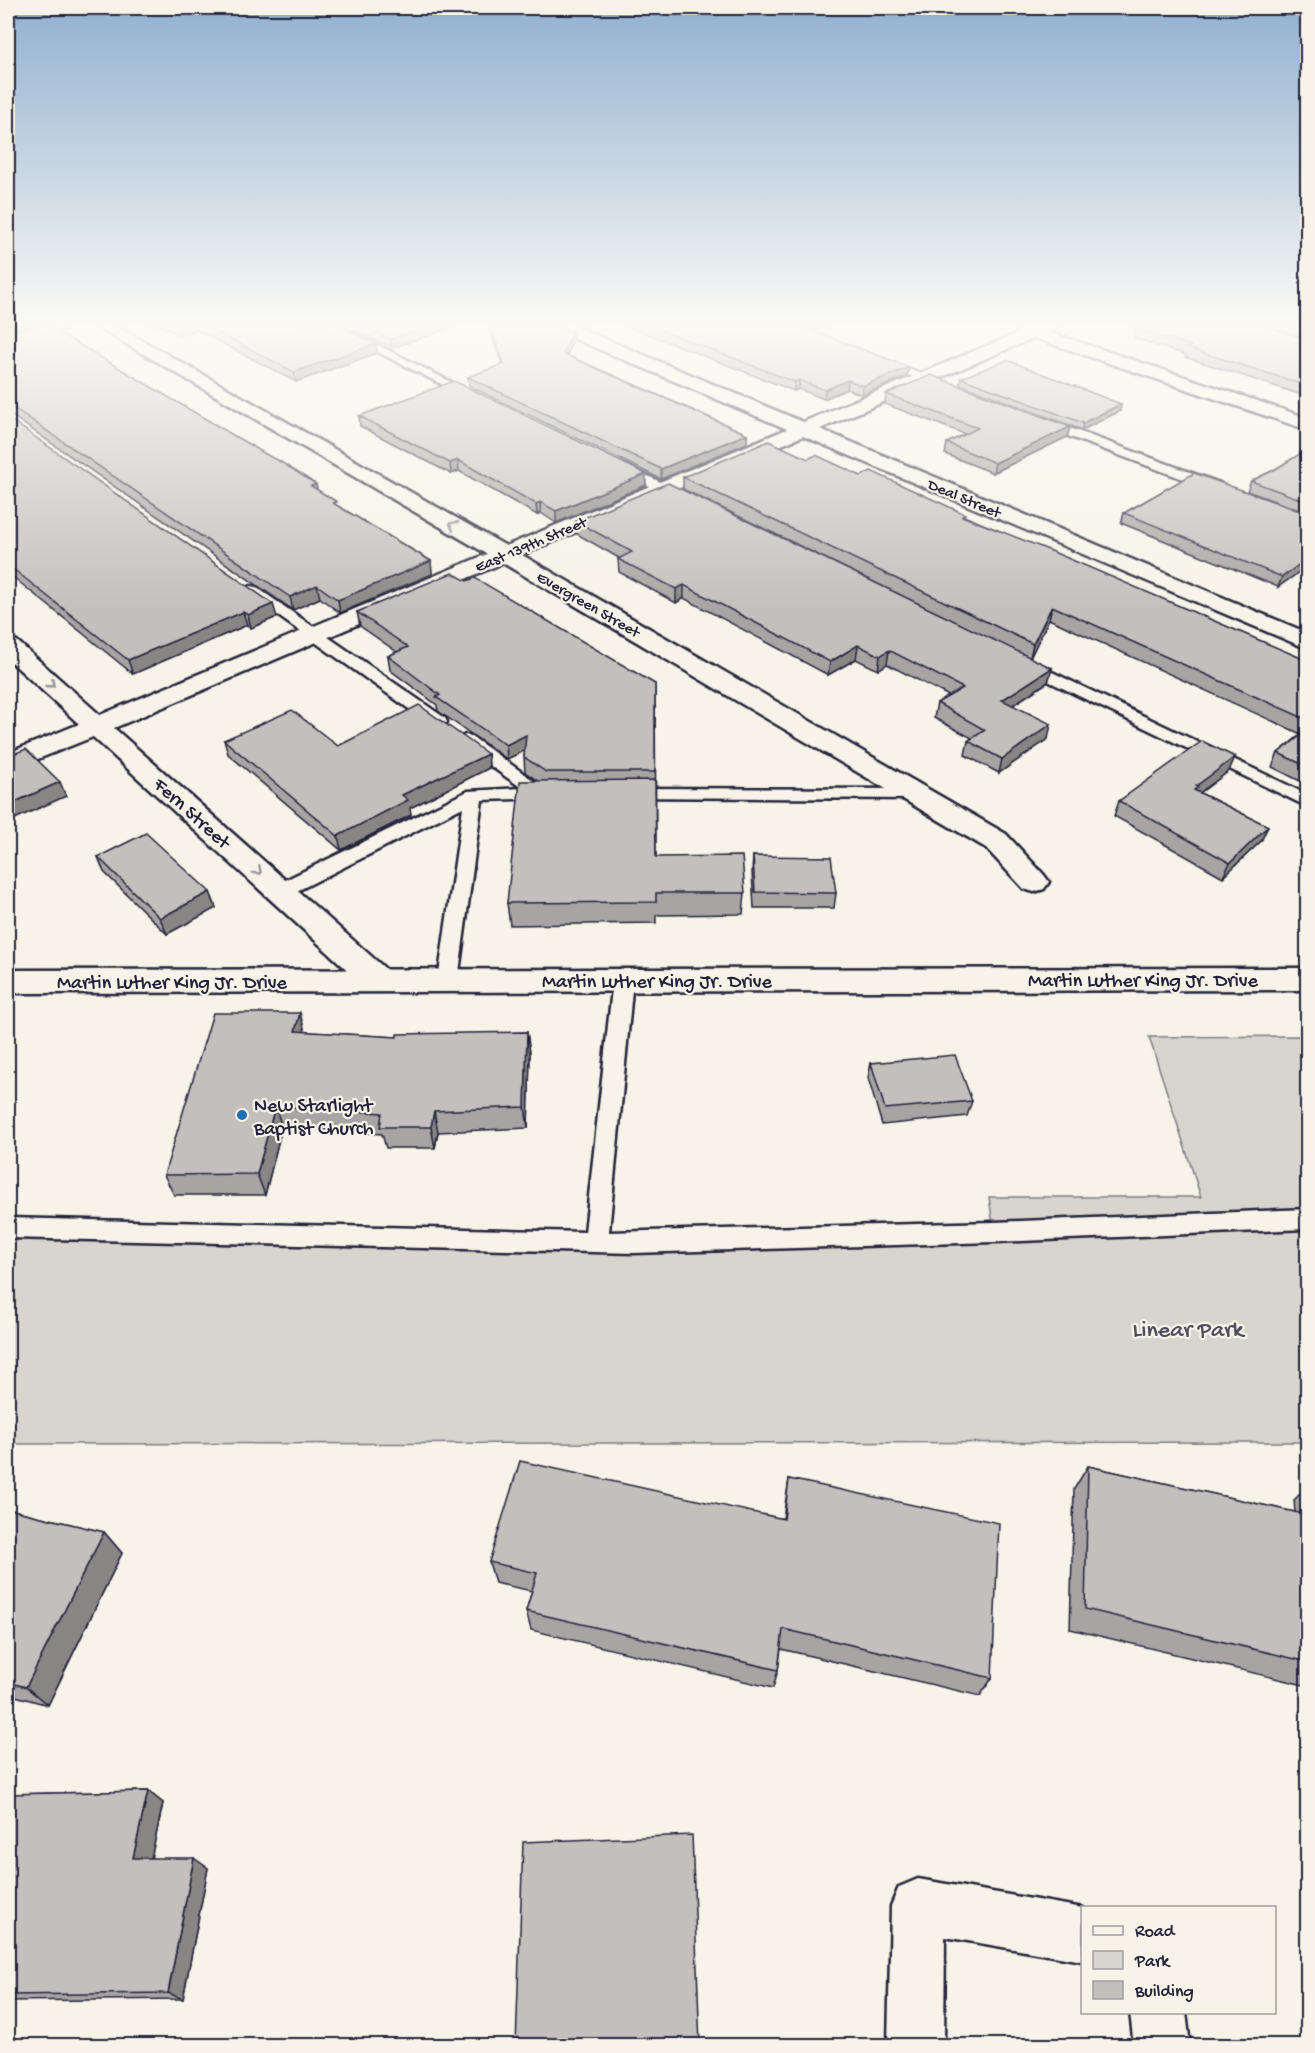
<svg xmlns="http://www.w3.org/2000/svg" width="1315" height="2053" font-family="'Gochi Hand',sans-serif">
<rect width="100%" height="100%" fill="#f7f3e8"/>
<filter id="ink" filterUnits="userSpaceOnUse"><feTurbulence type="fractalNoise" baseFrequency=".0167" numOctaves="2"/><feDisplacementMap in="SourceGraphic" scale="12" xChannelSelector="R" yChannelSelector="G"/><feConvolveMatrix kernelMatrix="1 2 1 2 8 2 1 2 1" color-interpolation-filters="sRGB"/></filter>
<g filter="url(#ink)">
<!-- green -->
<path fill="#d8d5cf" stroke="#7d7c85" stroke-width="1.5" d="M1307 1036V1442L8 1444V1228L634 1243 993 1225 989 1197H1201L1149 1037Z"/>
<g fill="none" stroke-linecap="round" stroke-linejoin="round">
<defs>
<g id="lane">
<path d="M322 324H336L479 396 473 400 469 398Z"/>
<path d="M882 359 947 383 949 385 943 388 939 387 878 364 876 362Z"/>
<path d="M1042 418 1220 483 1222 486 1215 490 1210 489 1038 425V419Z"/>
<path d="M620 463 686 494 688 497 681 501 676 500 615 470 614 467Z"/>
<path d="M251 586 256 587 445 718 447 722 445 726H433L246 593 244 590Z"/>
<path d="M1025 659 1308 795V807L1019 667 1017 664Z"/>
<path d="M465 735 471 736 544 788 554 789 557 793 554 797 548 798 482 800 458 980 455 985 448 987 441 985 438 980 463 807 287 896 280 897 273 896 270 891 273 886 468 791 522 788 459 744 457 740Z"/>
<path d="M627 788 917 789 923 790 926 794 923 798 917 799 621 797 618 793 621 789Z"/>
<path d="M623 973 630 975 633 980 609 1232 994 1222 1308 1209V1229L994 1242 634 1253 8 1238V1218L585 1232 613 980 616 975Z"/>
</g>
<g id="street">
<path d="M39 324H68L66 328 8 343V333Z"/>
<path d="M92 324H113L506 546 787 429 549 328 547 324H570L803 422 1018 333 1016 329 1018 325 1061 324 1049 332 1308 418V430L1034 338 820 429 1308 633V649L803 436 522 555 1006 834 1044 875 1049 882 1044 889 1034 892 1024 889 986 848 503 563 114 728 389 972 394 980 389 988 378 991 367 988 93 737 8 771V753L79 724 8 659V639L17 641 100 715 487 554Z"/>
<path d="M918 1879 1083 1908 1082 1961 945 1937 944 2046H888L891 1906 899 1887Z"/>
<path d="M1130 2012H1186L1190 2046H1134Z"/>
</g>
<path id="secondary" d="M1308 968V990L8 993V970Z"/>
</defs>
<!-- lane casing -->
<use href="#lane" stroke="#22223b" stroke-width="5"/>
<!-- street casing -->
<use href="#street" stroke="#22223b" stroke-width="5"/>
<!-- secondary casing -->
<use href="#secondary" stroke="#22223b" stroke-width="5"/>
<!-- lane -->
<use href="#lane" fill="#f7f3e8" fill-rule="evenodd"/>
<!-- street -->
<use href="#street" fill="#f7f3e8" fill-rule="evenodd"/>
<!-- secondary -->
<use href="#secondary" fill="#f7f3e8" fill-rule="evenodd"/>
</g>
<!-- wall -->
<g fill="#a7a4a3" stroke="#22223b" stroke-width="1.5">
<path d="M148 324H334L376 344 377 353 296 382 197 330 180 335 161 325 153 327Z"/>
<path d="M342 324H461L392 348Z"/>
<path d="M488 324H555L573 340 567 355 747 434V443L661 479 469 386 468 377 502 365Z"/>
<path d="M622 324H795L909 367 907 376 862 395 847 389 824 399 799 389 794 391Z"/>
<path d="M798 324H831L815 331Z"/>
<path d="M1126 324H1308V339L1264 325 1308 340V397L1185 357 1186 355 1134 338 1136 329 1138 328Z"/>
<path d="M8 332 317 490 337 506 431 561 432 574 340 613 320 598 293 610 8 413Z"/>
<path d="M961 378 1121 404 1120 411 1082 430 960 384Z"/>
<path d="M886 394 1070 427 1067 437 993 473 945 454 947 443 965 434 885 404Z"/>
<path d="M359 416 646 485 556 523 541 513 537 515 459 471 451 474 360 426Z"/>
<path d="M8 418 277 617 251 628 247 625 133 674 8 573Z"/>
<path d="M1308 449V513L1247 491 1251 481 1274 470Z"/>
<path d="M808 459 861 476 964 516 1308 661V780L1304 783 1272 767 1278 753 1301 734 1049 619 1030 658 1052 668 1048 682 1013 705 1048 739 999 773 965 755 968 741 972 738 934 718 937 703 949 696 887 664 878 670 856 659 828 675 684 598 676 603 619 572 618 559 619 558 577 534 576 521 970 629 683 489V477Z"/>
<path d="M1124 513 1308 514V566L1278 587 1121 523Z"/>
<path d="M357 612 655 684 656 857 745 893 743 914 656 915V923L510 925 507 903 538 781 525 772 524 757 525 750 507 759 438 711 437 705 390 670 388 656 397 652 360 626Z"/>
<path d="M224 740 488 754 489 768 410 808 411 815 341 850 228 754Z"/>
<path d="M1229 771 1200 793 1268 826 1261 841 1223 877 1114 816 1119 801Z"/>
<path d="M753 856 836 893 834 908H754L752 872Z"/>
<path d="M98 857 210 892 216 908 167 934 104 872Z"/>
<path d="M306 1032 397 1037 527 1032 530 1053 528 1128 438 1132 435 1148H386L382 1134 282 1127 265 1195H174L164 1175Z"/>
<path d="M871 1063 972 1101 967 1116 882 1125 868 1078Z"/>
<path d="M1088 1466 1295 1512 1294 1500 1308 1486V1686L1070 1629 1074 1489Z"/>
<path d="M789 1479 992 1678 980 1696 781 1649 778 1670 773 1688 531 1630 526 1611 532 1591 495 1583 489 1562 783 1518Z"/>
<path d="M8 1509 104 1532 122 1553 48 1705 8 1694Z"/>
<path d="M148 1791 163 1803 151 1858 208 1868 183 1999 8 2001V1794Z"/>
<path d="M1308 1860V1935L1300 1864Z"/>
</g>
<!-- shaded-wall -->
<g fill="#888684" stroke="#22223b" stroke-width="1.5">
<path d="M8 324H29V325L8 331Z"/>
<path d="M153 324H161V325L153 327Z"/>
<path d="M184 324H195L197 330 180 335 178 326Z"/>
<path d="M435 324H461L392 348 390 339Z"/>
<path d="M816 324H831L815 331Z"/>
<path d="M572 332 573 340 563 363V354Z"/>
<path d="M376 344 377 353 296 382 294 372Z"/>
<path d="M909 367 907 376 862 395 863 386Z"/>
<path d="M799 380V389L794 391 795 382Z"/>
<path d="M848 380 847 389 824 399 825 390Z"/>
<path d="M1121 404 1120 411 1082 430 1083 423Z"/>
<path d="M1070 427 1067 437 993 473 995 463Z"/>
<path d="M747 434V443L661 479V469Z"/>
<path d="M458 460 459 471 451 474 450 463Z"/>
<path d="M646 474V485L556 523V511Z"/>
<path d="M316 484 319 497 311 486Z"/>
<path d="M540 502 541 513 537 515 536 504Z"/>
<path d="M1308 558 1307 566 1278 587 1282 577Z"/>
<path d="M431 561 432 574 340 613 338 600Z"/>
<path d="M317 585 320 598 293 610 290 597Z"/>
<path d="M684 585V598L676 603V589Z"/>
<path d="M273 604 277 617 251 628 248 615Z"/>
<path d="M1052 606 1049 619 1030 658 1033 644Z"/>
<path d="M243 612 247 625 133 674 128 660Z"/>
<path d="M858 645 856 659 828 675 830 662Z"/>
<path d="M889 650 887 664 878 670 880 656Z"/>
<path d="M1052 668 1048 682 999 714 1002 700Z"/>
<path d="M1051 724 1048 739 999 773 1002 759Z"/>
<path d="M9 733 15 748 8 751V734Z"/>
<path d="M526 735 528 749 507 759 506 745Z"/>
<path d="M488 754 489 768 410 808 411 815 341 850 338 836 402 795Z"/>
<path d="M1235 757 1229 771 1194 797 1196 786Z"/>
<path d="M60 782 66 796 8 822V805Z"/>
<path d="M1268 826 1261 841 1223 877 1230 863Z"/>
<path d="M210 892 216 908 167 934 160 918Z"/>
<path d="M300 1013 306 1035 295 1031Z"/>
<path d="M527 1032 530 1053 528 1128 525 1107Z"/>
<path d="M275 1106 282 1127 265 1195 257 1174Z"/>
<path d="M434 1111 438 1132 435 1148 431 1127Z"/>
<path d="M104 1532 122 1553 48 1705 26 1687Z"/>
<path d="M148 1791 163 1803 149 1868 133 1858Z"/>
<path d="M194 1858 208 1868 183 1999 168 1993Z"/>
</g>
<!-- building -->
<g fill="#c2bfbd" stroke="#22223b" stroke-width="1.5">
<path d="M44 324 274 459H276L316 484 311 486 337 502 333 503 431 561 338 600 317 585 290 597 8 404V333Z"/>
<path d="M201 324H334L376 344 294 372Z"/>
<path d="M359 324H435L390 339Z"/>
<path d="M490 324H555L572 332 563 354 747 434 661 469 468 377 504 364Z"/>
<path d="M645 324H795L909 367 863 386 848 380 825 390 799 380 795 382Z"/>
<path d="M1145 324H1261L1308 340V386L1187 348 1191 346 1136 329Z"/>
<path d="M1295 324H1308V328Z"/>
<path d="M1007 360 1121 404 1083 423 961 378Z"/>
<path d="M931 375 1070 427 995 463 947 443 978 428 886 394Z"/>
<path d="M454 381 646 474 556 511 540 502 536 504 458 460 450 463 359 416Z"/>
<path d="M8 418 273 604 248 615 243 612 128 660 8 565Z"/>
<path d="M769 441 808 459 816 455 861 476 871 471 965 514 962 516 1051 551 1308 661V720L1052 606 1033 644 683 477Z"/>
<path d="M1308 449V502L1251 481 1274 470Z"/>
<path d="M1194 473 1308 514V558L1282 577 1124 513Z"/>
<path d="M668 483 1052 668 1002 700 1051 724 1002 759 968 741 985 730 937 703 963 688 889 650 880 656 858 645 830 662 684 585 676 589 618 559 632 552 576 521Z"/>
<path d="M452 573 467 581 475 578 655 684V772H546L524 757 526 735 506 745 436 697 440 695 388 656 408 647 357 612Z"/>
<path d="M419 705 488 754 402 795 408 800 338 836 224 740 292 710 338 746Z"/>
<path d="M1308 730V767L1278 753Z"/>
<path d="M1202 741 1235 757 1196 786 1198 787 1194 790 1268 826 1230 863 1119 801Z"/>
<path d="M26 749 60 782 8 805V756Z"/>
<path d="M655 780 656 857 742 856 745 893H656V902L507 903 520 781Z"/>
<path d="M146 833 210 892 160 918 98 857Z"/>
<path d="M753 856 831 857 836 893 755 892Z"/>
<path d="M213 1013H300L295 1031 397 1037V1034L527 1032 525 1107 434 1111 431 1127H380L382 1113 275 1106 257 1174 164 1175Z"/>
<path d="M955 1055 972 1101 885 1109 871 1063Z"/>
<path d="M520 1461 784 1519 789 1479 999 1523 992 1678 783 1629 778 1670 526 1611 537 1573 489 1562Z"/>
<path d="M1088 1466 1308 1515V1662L1085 1609Z"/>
<path d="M8 1509 104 1532 26 1687 8 1682Z"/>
<path d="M148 1791 133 1858H194L168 1993 8 1995V1794Z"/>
<path d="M692 1835 700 2046H516L523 1842Z"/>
</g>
<!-- one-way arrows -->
<defs><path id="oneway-chevron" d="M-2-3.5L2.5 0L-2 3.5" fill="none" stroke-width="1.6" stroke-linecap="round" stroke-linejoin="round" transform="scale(1.5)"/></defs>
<g stroke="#97959a">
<use href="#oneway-chevron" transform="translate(453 525) rotate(-150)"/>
<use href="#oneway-chevron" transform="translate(51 684) rotate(41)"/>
<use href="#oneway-chevron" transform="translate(258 871) rotate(42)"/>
</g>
</g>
<!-- sky -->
<linearGradient id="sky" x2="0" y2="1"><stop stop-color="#91b0d0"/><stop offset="0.53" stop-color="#fbfaf5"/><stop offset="1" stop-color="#fbfaf5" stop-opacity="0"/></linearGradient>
<rect width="1315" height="612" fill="url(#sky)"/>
<!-- markers -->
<circle fill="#1f6fb2" stroke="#f7f3e8" stroke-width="2" cx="242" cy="1115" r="6"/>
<g text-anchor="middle" stroke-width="4.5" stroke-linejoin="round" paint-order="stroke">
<!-- far-street labels -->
<g font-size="16" fill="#22223b" stroke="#f7f3e8">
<text transform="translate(965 497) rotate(23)" y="6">Deal Street</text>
<text transform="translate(530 543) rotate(-23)" y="6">East 139th Street</text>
<text transform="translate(589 603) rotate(30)" y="6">Evergreen Street</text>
</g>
<!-- street labels -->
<g font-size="20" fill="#22223b" stroke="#f7f3e8">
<text transform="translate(193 812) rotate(42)" y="7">Fern Street</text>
<text x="1143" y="986">Martin Luther King Jr. Drive</text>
<text x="657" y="987">Martin Luther King Jr. Drive</text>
<text x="172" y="988">Martin Luther King Jr. Drive</text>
</g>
<!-- poi labels -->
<g font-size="20" fill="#22223b" stroke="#f7f3e8" text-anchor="start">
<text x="254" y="1111">New Starlight<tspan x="254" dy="23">Baptist Church</tspan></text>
</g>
<!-- near-park labels -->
<g font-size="24" fill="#504f60" stroke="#f7f3e8">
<text x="1188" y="1336">Linear Park</text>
</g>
</g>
<!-- margin -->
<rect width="1315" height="2053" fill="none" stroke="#f7f3e8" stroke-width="30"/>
<rect x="15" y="15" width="1285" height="2023" fill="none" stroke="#22223b" stroke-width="2" filter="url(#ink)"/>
<!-- legend -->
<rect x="1081" y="1906" width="195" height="108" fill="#f7f3e8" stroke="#a29fa3" stroke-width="1.5"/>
<rect x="1093" y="1926" width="30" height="9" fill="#f7f3e8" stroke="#a29fa3" stroke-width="1.5"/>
<text x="1135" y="1936" font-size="18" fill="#22223b">Road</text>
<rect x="1093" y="1951" width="30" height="18" fill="#d8d5cf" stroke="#a29fa3" stroke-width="1.5"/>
<text x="1135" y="1966" font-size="18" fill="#22223b">Park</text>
<rect x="1093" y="1981" width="30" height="18" fill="#c2bfbd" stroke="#a29fa3" stroke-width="1.5"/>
<text x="1135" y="1996" font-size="18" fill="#22223b">Building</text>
</svg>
